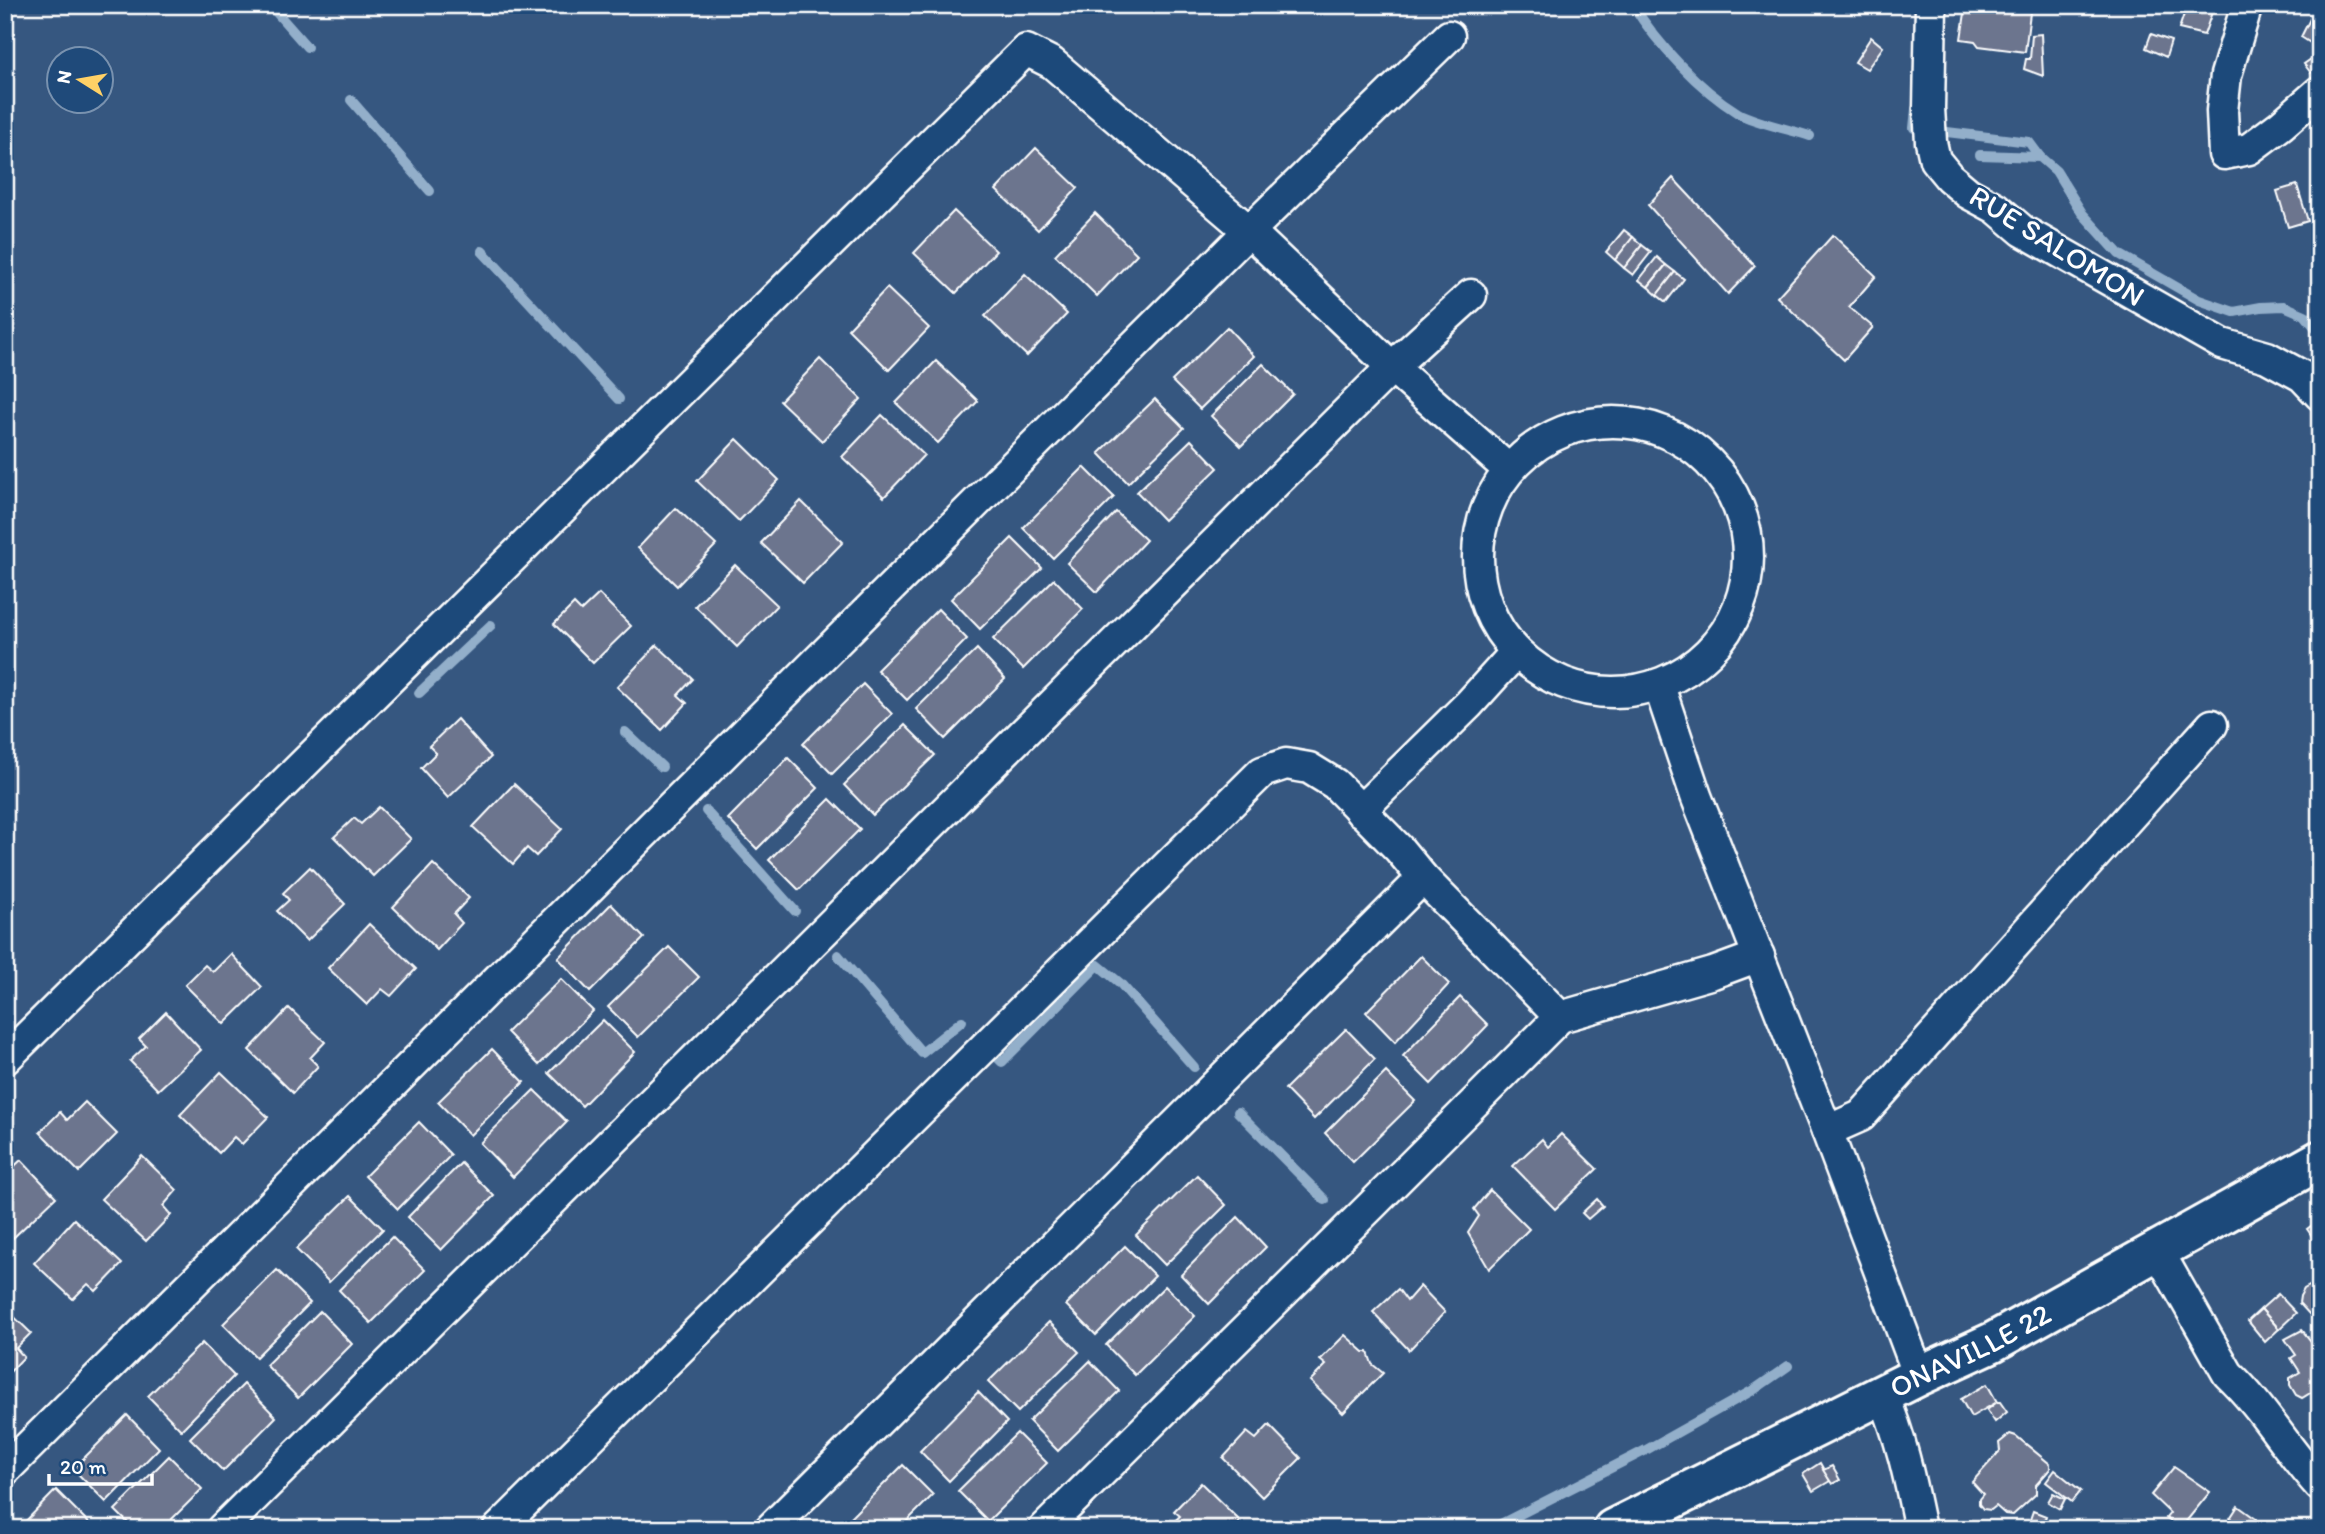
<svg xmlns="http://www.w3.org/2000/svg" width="2325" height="1534" font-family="Itim,sans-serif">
<rect width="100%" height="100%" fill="#365780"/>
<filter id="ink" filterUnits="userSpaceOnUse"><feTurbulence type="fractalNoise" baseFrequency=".0143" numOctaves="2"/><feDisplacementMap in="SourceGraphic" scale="14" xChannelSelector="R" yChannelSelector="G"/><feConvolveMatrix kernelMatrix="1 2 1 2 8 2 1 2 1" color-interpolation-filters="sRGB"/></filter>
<g filter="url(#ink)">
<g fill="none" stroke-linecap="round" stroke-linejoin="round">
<!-- stream -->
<g stroke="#93afca" stroke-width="10">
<path d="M270 5 307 47"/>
<path d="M1633 5C1657 44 1699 89 1738 113 1753 122 1792 130 1810 136"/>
<path d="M351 100 430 191"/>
<path d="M1916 109 1914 128 2029 142 2040 157"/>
<path d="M1980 155 2040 157 2056 171 2082 213 2119 254 2199 300 2234 312 2261 307 2284 306 2305 315 2320 333"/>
<path d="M482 251 619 399"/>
<path d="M419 693 491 625"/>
<path d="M625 732 662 767"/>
<path d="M706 811 795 911"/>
<path d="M838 955 922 1053 962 1021"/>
<path d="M997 1057 1002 1062 1098 965 1120 983 1194 1067"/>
<path d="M1238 1112 1325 1200"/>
<path d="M1491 1529 1646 1450 1755 1389 1788 1366"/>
</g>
</g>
<!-- building -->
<g fill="#6c748e" stroke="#fff" stroke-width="2">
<path d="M1979 5H2031L2025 52 1979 46 1975 41 1961 39 1965 13 1977 14Z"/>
<path d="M2187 5H2195L2212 12 2204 35 2179 29Z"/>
<path d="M2317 5H2320V42L2317 47 2301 37Z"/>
<path d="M2041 34 2043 76 2024 69 2026 59H2030L2032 35Z"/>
<path d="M2151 34 2171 41 2166 57 2146 48Z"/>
<path d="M1871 37 1883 47 1867 69 1855 62Z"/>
<path d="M2314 57 2320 67 2311 73 2304 64Z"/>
<path d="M1036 148 1078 188 1038 230 996 190Z"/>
<path d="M1673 178 1755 266 1728 294 1648 205Z"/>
<path d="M2297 185 2308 221 2288 227 2277 191Z"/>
<path d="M954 211 996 251 956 293 914 253Z"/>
<path d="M1095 213 1137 254 1097 296 1055 255Z"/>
<path d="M1624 230 1633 237 1615 260 1606 252Z"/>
<path d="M1833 235 1876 276 1849 307 1873 327 1844 360 1777 297Z"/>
<path d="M1633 237 1642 245 1624 268 1615 260Z"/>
<path d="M1642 245 1651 252 1633 275 1624 268Z"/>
<path d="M1657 257 1666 265 1648 287 1639 280Z"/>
<path d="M1666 265 1675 272 1657 295 1648 287Z"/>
<path d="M1675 272 1684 279 1666 302 1657 295Z"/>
<path d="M1025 274 1067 314 1027 356 985 316Z"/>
<path d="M887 288 929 328 889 370 848 329Z"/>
<path d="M1227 327 1254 356 1200 409 1172 381Z"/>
<path d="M820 359 861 399 822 441 780 401Z"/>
<path d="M936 361 978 401 938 443 896 403Z"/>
<path d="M1263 364 1293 394 1241 446 1211 416Z"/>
<path d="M1155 399 1184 428 1128 483 1099 453Z"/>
<path d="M882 415 924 455 884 497 842 457Z"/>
<path d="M737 439 779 480 739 521 697 481Z"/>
<path d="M1191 440 1218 468 1164 520 1137 492Z"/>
<path d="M1084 467 1114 497 1053 558 1023 528Z"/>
<path d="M801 501 843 542 803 583 761 543Z"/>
<path d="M676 508 716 545 677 586 638 548Z"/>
<path d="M1116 512 1146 540 1097 592 1067 563Z"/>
<path d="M1012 538 1042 568 980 629 951 599Z"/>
<path d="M735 565 777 605 737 647 695 606Z"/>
<path d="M1054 579 1083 609 1023 669 993 639Z"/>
<path d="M599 594 631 626 593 663 554 624 574 604 581 611Z"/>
<path d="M938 609 967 639 907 700 877 670Z"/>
<path d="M657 645 693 679 678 695 687 703 662 730 617 687Z"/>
<path d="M977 649 1005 679 945 739 916 709Z"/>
<path d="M863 684 892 714 832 774 803 744Z"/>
<path d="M457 719 491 757 448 798 421 768 436 753 429 746Z"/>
<path d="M905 725 935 755 873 815 844 785Z"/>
<path d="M788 758 818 788 757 849 728 819Z"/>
<path d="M514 784 562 829 536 856 527 848 513 864 473 827Z"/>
<path d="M830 799 860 829 799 890 769 860Z"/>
<path d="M379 807 411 839 373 876 334 837 354 818 361 824Z"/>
<path d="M433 864 469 898 454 914 462 923 437 950 393 907Z"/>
<path d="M310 867 345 904 307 941 277 911 289 900 283 893Z"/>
<path d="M611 904 644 938 590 992 558 958Z"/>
<path d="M369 924 416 969 391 996 382 989 367 1005 328 968Z"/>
<path d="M669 947 699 977 638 1037 608 1007Z"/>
<path d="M231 954 262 987 224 1024 185 985 205 965 213 972Z"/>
<path d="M1421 956 1449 984 1395 1042 1366 1012Z"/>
<path d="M561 979 593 1011 539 1065 507 1032Z"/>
<path d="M1460 997 1488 1025 1431 1084 1403 1056Z"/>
<path d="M289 1008 325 1042 310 1058 318 1066 293 1093 249 1050Z"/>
<path d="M166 1012 201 1050 158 1090 130 1061 146 1046 139 1039Z"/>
<path d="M603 1020 635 1052 582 1106 549 1073Z"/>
<path d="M1346 1029 1375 1059 1314 1119 1285 1089Z"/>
<path d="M492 1049 524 1082 470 1135 438 1102Z"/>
<path d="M221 1072 268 1117 242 1144 234 1137 219 1153 180 1115Z"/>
<path d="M1386 1072 1415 1101 1353 1162 1325 1133Z"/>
<path d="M534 1090 567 1122 513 1177 480 1143Z"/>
<path d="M85 1102 117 1134 79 1172 40 1132 60 1112 67 1120Z"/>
<path d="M419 1122 451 1155 398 1209 365 1176Z"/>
<path d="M1561 1134 1597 1169 1555 1209 1513 1166 1542 1139 1548 1147Z"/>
<path d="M142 1156 177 1190 163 1206 171 1215 146 1241 101 1199Z"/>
<path d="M21 1160 56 1197 13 1238 5 1230V1175Z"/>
<path d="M461 1163 494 1196 441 1250 408 1217Z"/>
<path d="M1197 1175 1226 1205 1165 1265 1136 1235Z"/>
<path d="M1490 1190 1529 1229 1489 1269 1468 1233 1479 1216 1474 1209Z"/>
<path d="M350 1196 383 1229 329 1282 296 1249Z"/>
<path d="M1597 1199 1603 1206 1588 1219 1582 1213Z"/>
<path d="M1238 1217 1266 1247 1209 1304 1181 1275Z"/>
<path d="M74 1219 122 1264 96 1291 88 1284 73 1299 34 1263Z"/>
<path d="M2319 1220 2320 1236 2315 1240 2307 1229Z"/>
<path d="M392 1237 425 1270 371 1323 339 1290Z"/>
<path d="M1125 1246 1155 1276 1096 1335 1066 1305Z"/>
<path d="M277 1270 310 1303 256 1357 223 1324Z"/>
<path d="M2313 1284 2320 1287V1308L2311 1316 2299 1303 2300 1296 2304 1289Z"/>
<path d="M1165 1286 1195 1316 1135 1375 1106 1345Z"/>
<path d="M1420 1286 1445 1312 1409 1350 1373 1312 1398 1289 1407 1301Z"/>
<path d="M2278 1294 2296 1313 2279 1329 2261 1309Z"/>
<path d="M5 1308 31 1333 16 1348 24 1357 5 1377Z"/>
<path d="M2261 1309 2279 1329 2265 1342 2248 1321Z"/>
<path d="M320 1311 352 1344 298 1398 266 1365Z"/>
<path d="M1049 1322 1079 1352 1018 1412 988 1382Z"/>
<path d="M2302 1330 2320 1352V1387L2302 1398 2296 1395 2290 1385V1378L2300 1372 2291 1358 2296 1355 2285 1339Z"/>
<path d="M1345 1335 1364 1352H1368L1372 1364 1383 1373 1343 1413 1310 1381 1326 1365 1320 1360Z"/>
<path d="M202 1343 234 1376 181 1430 148 1396Z"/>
<path d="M1090 1361 1119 1391 1058 1451 1029 1421Z"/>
<path d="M244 1384 276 1417 223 1471 190 1438Z"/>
<path d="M1987 1384 1997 1402 1971 1417 1961 1399Z"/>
<path d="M978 1392 1007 1422 949 1481 920 1451Z"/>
<path d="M1997 1402H2000L2007 1412 1995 1422 1987 1410Z"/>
<path d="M127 1415 159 1448 106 1502 73 1469Z"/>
<path d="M1269 1425 1301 1458 1262 1497 1223 1458 1247 1432 1256 1439Z"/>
<path d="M1017 1433 1047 1463 988 1521 958 1491Z"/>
<path d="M2010 1434 2016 1436 2050 1464V1469L2036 1485V1494L2013 1515 2005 1514 1996 1506 1991 1510 1983 1509 1979 1504V1499L1983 1494 1972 1482 2000 1451 1999 1443Z"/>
<path d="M169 1456 202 1489 162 1529H134L115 1510Z"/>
<path d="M1820 1463 1830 1481 1813 1491 1803 1474Z"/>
<path d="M903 1465 933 1495 899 1529H845L842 1526Z"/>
<path d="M1832 1466 1840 1480 1832 1484 1823 1470Z"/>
<path d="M2174 1467 2210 1492 2180 1529 2166 1518 2170 1513 2151 1495Z"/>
<path d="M2055 1470 2081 1491 2072 1502 2046 1482Z"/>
<path d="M1201 1483 1240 1521 1235 1529H1166L1180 1516 1174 1511Z"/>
<path d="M56 1490 89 1523 83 1529H18Z"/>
<path d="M2053 1493 2065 1499 2060 1509 2048 1502Z"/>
<path d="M2238 1506 2256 1519 2250 1529H2223Z"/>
<path d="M2033 1511 2046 1516 2041 1529 2027 1528Z"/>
</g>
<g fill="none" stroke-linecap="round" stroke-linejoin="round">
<defs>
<g id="street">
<path d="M1931 5 1929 108 1931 142 1935 160 1949 177 1968 193 1996 208 2023 231 2222 344 2267 357 2302 376 2320 395"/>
<path d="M2247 5 2226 75 2222 111 2224 154 2249 149 2281 125 2320 91"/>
<circle cx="1613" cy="557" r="135"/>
<path d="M1659 686 1696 796 1827 1131 1919 1376"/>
<path d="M1360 811 1469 704 1516 652"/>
<path d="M5 1059 1026 50 1052 63 1249 231 1392 367 1509 470"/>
<path d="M1827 1131 1861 1116 2212 725"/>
<path d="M2158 1251 2228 1374C2263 1407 2287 1450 2320 1486"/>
<path d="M1883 1395C1902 1440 1910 1481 1920 1529"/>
<path d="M5 1470 1249 231 1449 36"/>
<path d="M222 1529 1392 367 1471 295"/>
<path d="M498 1529 1262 772 1286 764 1309 768 1335 784 1399 849 1423 878 1560 1017"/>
<path d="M770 1529 1423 878"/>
<path d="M1044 1529 1371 1206 1560 1017 1713 973 1759 956"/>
</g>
<g id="secondary">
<path id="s1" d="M1613 1529 1919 1376 1993 1342 2320 1160"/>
</g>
</defs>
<!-- street casing -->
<use href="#street" stroke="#fff" stroke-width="35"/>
<!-- secondary casing -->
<use href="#secondary" stroke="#fff" stroke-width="44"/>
<!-- street -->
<use href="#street" stroke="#1f4a7a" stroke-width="30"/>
<!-- secondary -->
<use href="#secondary" stroke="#1f4a7a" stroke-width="38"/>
</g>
</g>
<g text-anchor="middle" stroke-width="5" stroke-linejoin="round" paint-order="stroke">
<!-- street labels -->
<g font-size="30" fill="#fff" stroke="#1f4a7a">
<text transform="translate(2057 246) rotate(32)" y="10">RUE SALOMON</text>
<text dy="10" stroke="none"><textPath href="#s1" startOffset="399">ONAVILLE 22</textPath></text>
</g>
</g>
<!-- margin -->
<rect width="2325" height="1534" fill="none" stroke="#1f4a7a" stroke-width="28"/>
<rect x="14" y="14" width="2297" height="1506" fill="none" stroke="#fff" stroke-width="2.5" filter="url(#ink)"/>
<!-- north arrow -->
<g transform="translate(80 80) rotate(281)"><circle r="33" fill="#1f4a7a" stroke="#7992af" stroke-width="2"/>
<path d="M0-5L12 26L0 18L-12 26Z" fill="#ffd166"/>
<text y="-10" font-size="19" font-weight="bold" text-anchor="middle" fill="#ffffff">N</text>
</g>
<!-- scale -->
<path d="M49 1474v10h103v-10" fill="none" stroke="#ffffff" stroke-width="3.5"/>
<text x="60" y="1474" font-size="21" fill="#ffffff" stroke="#1f4a7a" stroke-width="5" paint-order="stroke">20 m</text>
</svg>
